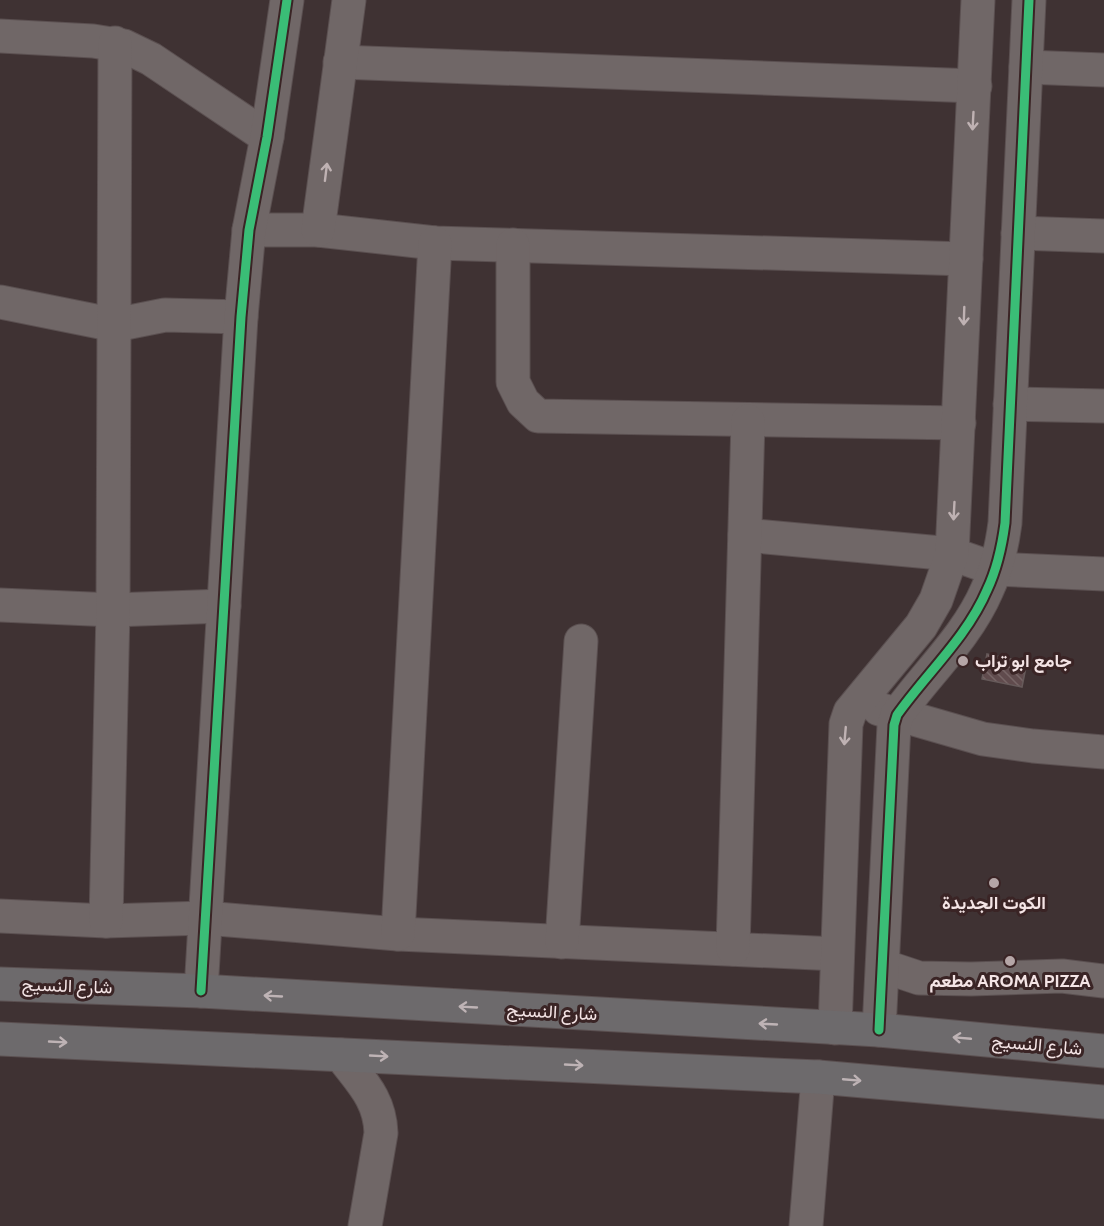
<svg xmlns="http://www.w3.org/2000/svg" width="1104" height="1226" font-family="Cabin,Vazirmatn,sans-serif">
<defs>
<pattern id="building-back-hatch" width="6" height="6" patternUnits="userSpaceOnUse" patternTransform="scale(1.5)"><rect width="6" height="6" fill="#604b4d"/><path d="M-1 5l2 2M0 0l6 6M5-1l2 2" fill="none" stroke="#776566"/></pattern>
</defs>
<rect width="100%" height="100%" fill="#3f3233"/>
<!-- building -->
<path fill="url(#building-back-hatch)" stroke="#665a5a" stroke-width="1.5" d="M987 654 1027 662 1022 687 982 679Z"/>
<g fill="none" stroke-linecap="round" stroke-linejoin="round">
<defs>
<g id="minor">
<path d="M0 36 93 41 124 46 151 59 267 137"/>
<path d="M340 62 975 86"/>
<path d="M1026 67 1104 70"/>
<path d="M249 230H318L435 243 966 259"/>
<path d="M318 230 349 0"/>
<path d="M1018 233 1104 236"/>
<path d="M513 245V382L523 402 538 416 959 423"/>
<path d="M0 302 115 325 165 315 241 317"/>
<path d="M1010 404 1104 406"/>
<path d="M745 535 952 554 995 569 1104 574"/>
<path d="M0 605 113 610 224 606"/>
<path d="M879 709 983 739 1033 746 1104 752"/>
<path d="M0 916 106 921 205 918 398 934 837 954"/>
<path d="M106 921 113 610 115 43"/>
<path d="M398 934 435 243"/>
<path d="M562 942 581 641"/>
<path d="M733 949 748 421"/>
<path d="M883 966 919 978 971 979 1062 976 1104 981"/>
<path d="M201 991 241 317 249 230 267 137 287 0"/>
<path d="M835 1028 846 724 850 712 921 626 936 600 952 554 978 0"/>
<path d="M879 1030 894 725 897 715C926 674 967 637 987 590 997 569 1002 546 1005 523L1029 0"/>
<path d="M341 1055C360 1081 380 1098 381 1133L365 1226"/>
<path d="M806 1226 818 1077"/>
</g>
<g id="major">
<path d="M0 984 201 991 879 1030 1104 1051"/>
<path d="M0 1039 818 1077 1104 1102"/>
</g>
</defs>
<!-- minor casing -->
<use href="#minor" stroke="#5b5051" stroke-width="35"/>
<!-- major casing -->
<use href="#major" stroke="#5b5051" stroke-width="35"/>
<!-- minor -->
<use href="#minor" stroke="#706767" stroke-width="33"/>
<!-- major -->
<use href="#major" stroke="#6d6a6c" stroke-width="33"/>
<defs>
<g id="cycleway">
<path d="M201 991 241 317 249 230 267 137 287 0"/>
<path d="M879 1030 894 725 897 715C926 674 967 637 987 590 997 569 1002 546 1005 523L1029 0"/>
</g>
</defs>
<!-- cycleway casing -->
<use href="#cycleway" stroke="#3a2425" stroke-width="13"/>
<!-- cycleway -->
<use href="#cycleway" stroke="#3abd76" stroke-width="9"/>
</g>
<!-- one-way arrows -->
<defs><path id="oneway-shaft" d="M-6 0H5M1.5-3L5.5 0L1.5 3" fill="none" stroke-width="1.6" stroke-linecap="round" stroke-linejoin="round" transform="scale(1.5)"/></defs>
<g stroke="#bfb2b3">
<use href="#oneway-shaft" transform="translate(973 121) rotate(93)"/>
<use href="#oneway-shaft" transform="translate(326 172) rotate(-83)"/>
<use href="#oneway-shaft" transform="translate(964 316) rotate(92)"/>
<use href="#oneway-shaft" transform="translate(954 511) rotate(93)"/>
<use href="#oneway-shaft" transform="translate(845 736) rotate(95)"/>
</g>
<g stroke="#beb3b5">
<use href="#oneway-shaft" transform="translate(273 996) rotate(-177)"/>
<use href="#oneway-shaft" transform="translate(468 1007) rotate(-177)"/>
<use href="#oneway-shaft" transform="translate(768 1024) rotate(-177)"/>
<use href="#oneway-shaft" transform="translate(962 1038) rotate(-175)"/>
<use href="#oneway-shaft" transform="translate(58 1042) rotate(3)"/>
<use href="#oneway-shaft" transform="translate(379 1056) rotate(3)"/>
<use href="#oneway-shaft" transform="translate(574 1065) rotate(3)"/>
<use href="#oneway-shaft" transform="translate(852 1080) rotate(5)"/>
</g>
<!-- markers -->
<g fill="#b5a6a7" stroke="#3a2425" stroke-width="2">
<circle cx="963" cy="661" r="6"/>
<circle cx="994" cy="883" r="6"/>
<circle cx="1010" cy="961" r="6"/>
</g>
<g text-anchor="middle" stroke-width="6" stroke-linejoin="round" paint-order="stroke">
<!-- poi labels -->
<g font-size="18" font-weight="bold" fill="#f4e4e5" stroke="#3a2425">
<text x="975" y="667" text-anchor="start">جامع ابو تراب</text>
<text x="994" y="909">الكوت الجديدة</text>
<text x="1010" y="987">مطعم AROMA PIZZA</text>
</g>
<!-- street labels -->
<g font-size="18" fill="#f4e4e5" stroke="#3a2425">
<text transform="translate(67 986) rotate(2)" y="6">شارع النسيج</text>
<text transform="translate(552 1012) rotate(3)" y="6">شارع النسيج</text>
<text transform="translate(1037 1045) rotate(5)" y="6">شارع النسيج</text>
</g>
</g>
</svg>
